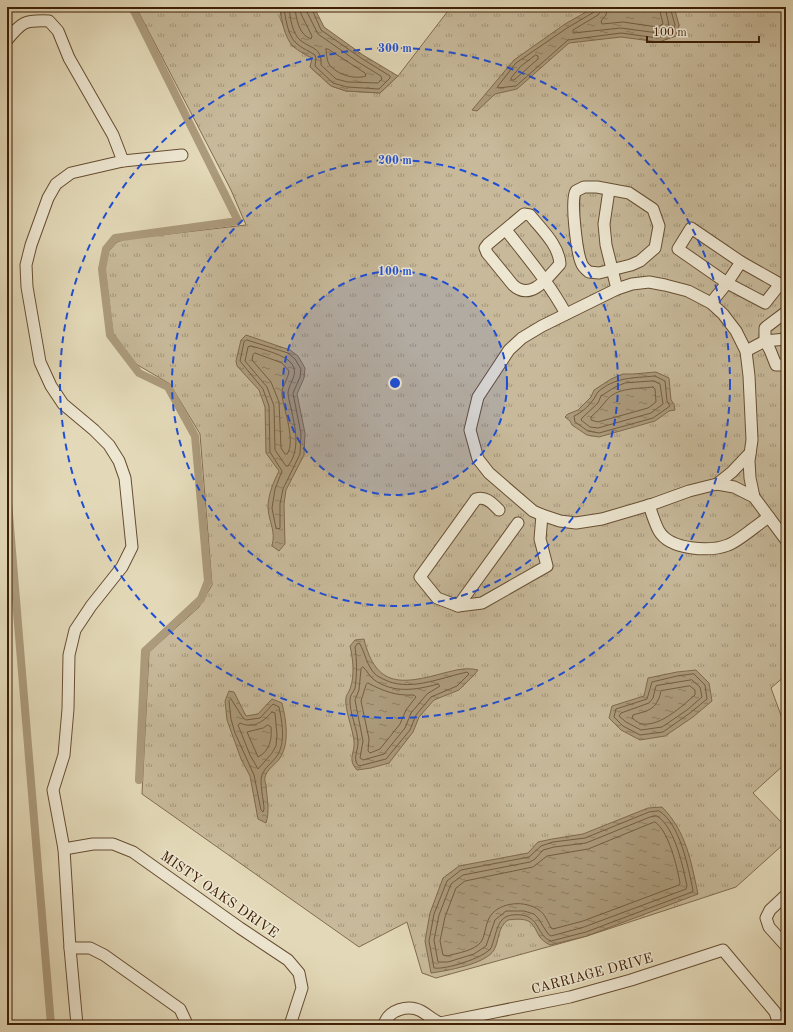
<svg xmlns="http://www.w3.org/2000/svg" width="793" height="1032" font-family="'Old Standard TT',serif">
<defs>
<pattern id="grass-tufts" width="24" height="20" patternUnits="userSpaceOnUse"><rect width="24" height="20" fill="#c7b99a"/><path d="M3 7l-1-3M5 7V3M7 7l1-3M15 17l-1-3M17 17v-4M19 17l1-3" fill="none" stroke="#a3967c"/></pattern>
<pattern id="water-ripples" width="26" height="14" patternUnits="userSpaceOnUse"><rect width="26" height="14" fill="#ab9a7b"/><path d="M2 4q2-2 4 0t4 0M15 11q2-2 4 0t4 0" fill="none" stroke="#8d7d63"/></pattern>
</defs>
<rect width="100%" height="100%" fill="#e3d9b8"/>
<filter id="stains"><feTurbulence type="fractalNoise" baseFrequency=".005" numOctaves="4"/><feColorMatrix values="0 0 0 0 .2 0 0 0 0 .09 0 0 0 0 .02 0 0 0 .5 -.17"/></filter>
<radialGradient id="worn" r=".72"><stop offset=".6" stop-color="#630" stop-opacity="0"/><stop offset="1" stop-color="#630" stop-opacity=".3"/></radialGradient>
<!-- grass -->
<path fill="url(#grass-tufts)" stroke="#826c50" d="M136 7H281L280 18 292 46 313 58 310 67 331 86 346 91 380 93 398 76 451 7H786V675L771 688 786 729V763L753 793 786 827V842L736 887 587 936 436 978 422 973 407 922 359 947 142 794 149 652 199 607 212 585 200 434 170 384 136 364 113 333 105 268 108 252 117 242 126 239 246 225 231 190Z"/>
<!-- water -->
<g fill="url(#water-ripples)" stroke="#7f694c">
<path d="M281 7H314L324 27 363 55 398 76 380 93 346 91 331 86 310 67 312 58C306 55 298 51 293 46 285 39 280 17 281 7Z"/>
<path d="M595 7H674L679 25 676 36 659 42 621 37 569 43 517 89 495 94 477 111 472 110 514 60 565 24Z"/>
<path d="M246 335 290 350 298 356 305 368 304 378 297 394 305 433 304 455 286 490 284 504 285 544 279 551 272 546C276 530 269 523 268 508 268 495 273 483 279 471L266 453 265 407 259 390 237 366 236 361 241 340Z"/>
<path d="M656 372 669 378 671 400 674 404 675 410 669 411 655 421 599 437 587 435 572 425 570 421 565 417 568 414 578 410 591 397 594 390 611 379 623 374H633Z"/>
<path d="M364 639C376 689 403 684 444 673 456 670 466 667 478 670L474 675 459 690 434 700 419 717 413 732 389 763 371 768 357 770C347 759 355 754 354 741 353 730 344 707 346 698 346 695 349 692 350 689 355 676 353 659 350 646L355 640Z"/>
<path d="M696 670 709 683 712 701 693 717 665 736 640 740 621 730 609 718 612 706 644 696 648 678 677 672Z"/>
<path d="M229 691 234 692 246 716 258 714 272 699 282 703C286 720 290 742 280 758 276 764 267 769 265 777 264 780 266 784 266 786 267 799 270 811 266 823L258 819 250 776 241 759 227 720 225 701Z"/>
<path d="M662 807C686 831 691 861 698 894L587 936 550 945C536 938 539 931 531 923 526 918 515 919 508 920 497 928 500 939 494 950 486 964 446 971 431 973L425 941 430 913 443 878 459 866 528 853 538 842 552 839 583 834 648 808Z"/>
</g>
<g fill="none" stroke-linecap="round" stroke-linejoin="round">
<!-- shore -->
<g stroke="#745c40" stroke-width="1">
<path d="M284 7C285 17 288 36 296 43 301 48 309 51 315 55L316 59 315 66 333 83 347 87 379 89 390 78V76L361 58 321 30 311 7"/>
<path d="M289 7C290 17 292 33 300 40 311 49 322 47 321 65L336 79 348 82 378 83 382 79 381 76 358 62 318 34 307 12 306 7"/>
<path d="M295 7C296 19 299 35 311 39L312 36 301 14 300 7"/>
<path d="M596 7 594 12 567 28 516 63 498 86V88L516 86 568 40 621 33 658 38 672 33 675 25 670 7"/>
<path d="M601 7V11L598 15 573 30V33L621 28 658 33 669 28V25L665 7"/>
<path d="M607 7 606 15 601 21 602 24 623 22 657 27 663 24 659 7"/>
<path d="M326 49H328L365 73 366 76C353 80 336 74 329 64 327 61 326 52 326 49Z"/>
<path d="M536 55 538 56V59L514 80H511V78L520 67Z"/>
<path d="M247 340 288 353 295 359 301 369 300 377 293 393 301 434 300 454 283 489 280 504V528L279 529 276 528 272 508 275 489 282 471 270 452 269 406 263 389 240 361 244 342Z"/>
<path d="M251 346C262 349 286 355 292 364 299 375 289 382 288 393 288 397 290 403 291 408 295 427 301 449 288 466H286L275 450 274 406 267 387 245 361 248 347Z"/>
<path d="M255 353 282 363 289 371C288 380 281 387 282 395 284 410 296 442 287 454H285L281 448 279 402 271 382 252 360 253 355Z"/>
<path d="M655 376 665 381 667 401 670 406 653 418 599 433 588 431 575 422 574 416C581 413 588 407 593 400 595 398 596 394 598 392 614 377 634 378 655 376Z"/>
<path d="M654 381 660 384 663 404 651 413 598 428 590 427 581 420 582 418 598 403 601 396 615 387 625 383Z"/>
<path d="M653 387 655 389 656 402 648 408 598 422 591 420V417C597 412 601 407 606 401 616 387 638 389 653 387Z"/>
<path d="M360 644C365 653 367 666 375 674 377 676 381 678 383 679 408 692 437 679 463 673L467 672 469 674 457 686 431 697 416 715 410 730 386 759 359 766C352 760 358 751 358 743 358 730 349 712 350 699 350 695 354 692 355 688 357 674 357 661 355 647L357 644Z"/>
<path d="M363 667C367 670 369 676 373 679 393 694 416 690 438 684L440 686 427 694 411 713 405 728 384 754 363 760 360 758 363 741 355 700 359 690 361 669Z"/>
<path d="M694 674 705 685 707 699 690 713 663 732 640 735 623 726 614 717 616 709 647 699 652 682 677 676Z"/>
<path d="M692 680 700 687 702 697 687 710 662 727 641 730 626 722 619 716 621 713 649 703 653 698 656 686Z"/>
<path d="M368 683C383 691 396 696 414 695L416 697 406 710 400 724 380 749 370 753 368 751 369 739 361 701 366 685Z"/>
<path d="M690 686 695 690V695C682 706 661 726 643 724 639 724 635 720 632 718L633 715C642 712 654 711 658 700 660 697 660 694 661 691Z"/>
<path d="M231 699 243 718 246 720 260 718 273 704 279 707C282 722 286 742 277 756 272 763 265 767 262 775 259 782 264 801 264 809L263 812 261 810 254 775 235 733 231 719 229 701Z"/>
<path d="M272 712 275 713 277 735 276 746 272 753 258 769 250 755 238 725 240 723C253 729 263 722 272 712Z"/>
<path d="M268 725 271 727C272 739 270 751 258 757L247 732 263 728Z"/>
<path d="M659 811C680 823 688 867 693 890L692 892 586 932 551 941C537 936 540 918 522 915 501 913 499 922 494 939 493 942 492 946 491 948 484 958 445 970 434 968L429 941 434 914 447 881 461 870 529 857 541 846 553 842 585 838 649 812Z"/>
<path d="M657 816C675 827 683 867 687 886L686 889 584 927 551 936 548 934 538 918 534 914 524 911H506L495 920 486 946 474 954 448 962H438L434 940 439 915 451 884 463 875 530 862 535 859 543 850 554 847 586 843 650 817Z"/>
<path d="M655 822C669 831 677 867 680 883L679 885 583 921 553 929 551 928C548 922 545 914 539 910 525 900 501 902 491 915 485 923 486 934 481 942 474 951 457 953 447 956L443 955 440 941 445 917 456 888 465 881 533 867 547 856 588 849Z"/>
</g>
<!-- canal -->
<g stroke="#ab9a7b" stroke-width="8">
<path d="M132 7 238 221 115 238 106 249 102 269 110 335 139 373 168 387 195 436 208 581 201 599 145 651 139 780"/>
<path d="M7 490 51 1025"/>
</g>
<defs>
<g id="minor">
<path d="M7 40C22 22 24 20 49 21L58 31 69 58 113 135 123 161"/>
<path d="M584 187H597L629 193 653 209 659 226 655 248 640 261 631 265 599 273 589 272C585 269 582 266 581 262 577 252 570 199 576 191Z"/>
<path d="M609 190 604 224 606 245 617 289"/>
<path d="M524 214 530 215C541 229 559 245 560 264 548 277 531 302 513 285L487 253 485 248 488 244Z"/>
<path d="M691 228 741 262 780 284 765 303 727 283 678 249Z"/>
<path d="M506 230C527 257 550 284 566 314"/>
<path d="M711 303 727 283 741 262"/>
<path d="M786 312 765 328V341L770 350 776 365H786"/>
<path d="M746 351 765 341 786 339"/>
<path d="M717 484 732 472 750 453"/>
<path d="M754 497 750 478 749 461 752 440 749 376 746 351 736 331 723 314 711 303 688 291 665 285 649 282 632 284 617 289 542 326 522 338 509 350 478 397 470 430 478 459 489 473 533 511 542 515 560 521 576 523 602 519 653 504 689 491 717 484 734 487 754 497 786 540"/>
<path d="M649 505C652 514 655 524 659 531 670 550 710 552 728 545 738 542 759 523 769 517"/>
<path d="M499 510C492 503 486 496 476 499L420 577 437 598 458 606 482 603 547 566 540 539 542 515"/>
<path d="M458 606 518 523"/>
<path d="M64 849 93 844H113L133 852 240 928 288 960 299 973 302 988 290 1025"/>
<path d="M786 895 770 910 766 918 769 927 786 946"/>
<path d="M70 948H90L104 955 180 1009 186 1022V1025"/>
<path d="M77 1025 70 948 64 849 53 790 64 755 68 709 69 655 75 630 91 606 122 567 132 547 125 478 119 461 109 445 94 430 63 404 51 386 40 362 27 287 26 265 31 245 48 198 56 184 71 173 123 161 182 155"/>
<path d="M384 1025C388 1010 408 1004 421 1011 428 1015 433 1020 440 1023L570 997 631 980 723 950 775 1012 779 1025"/>
</g>
</defs>
<!-- minor casing -->
<use href="#minor" stroke="#674e32" stroke-width="13"/>
<!-- minor -->
<use href="#minor" stroke="#ede6d1" stroke-width="11"/>
</g>
<!-- distance rings -->
<circle cx="395" cy="383" r="112" fill="#1d4ed8" fill-opacity=".12"/>
<g fill="none" stroke="#1d4ed8" stroke-width="2" stroke-dasharray="7 5">
<circle cx="395" cy="383" r="112"/>
<circle cx="395" cy="383" r="223"/>
<circle cx="395" cy="383" r="335"/>
</g>
<g text-anchor="middle" stroke-width="3" stroke-linejoin="round" paint-order="stroke">
<!-- street labels -->
<g font-size="14" fill="#3e1f06" stroke="#ede6d1">
<text transform="translate(220 894) rotate(35)" y="5">MISTY OAKS DRIVE</text>
<text transform="translate(592 973) rotate(-15)" y="5">CARRIAGE DRIVE</text>
</g>
</g>
<circle cx="395" cy="383" r="6" fill="#1d4ed8" stroke="#ede6d1" stroke-width="2"/>
<g font-size="12" text-anchor="middle" font-weight="bold" fill="#1d4ed8" stroke="#ede6d1" stroke-width="3" stroke-linejoin="round" paint-order="stroke">
<text x="395" y="52">300 m</text>
<text x="395" y="164">200 m</text>
<text x="395" y="275">100 m</text>
</g>
<!-- margin -->
<rect width="793" height="1032" fill="none" stroke="#e3d9b8" stroke-width="24"/>
<rect x="8" y="8" width="777" height="1016" fill="none" stroke="#3e1f06" stroke-width="2"/>
<rect x="12" y="12" width="769" height="1008" fill="none" stroke="#3e1f06"/>
<!-- scale -->
<path d="M647 36v6h112v-6" fill="none" stroke="#3e1f06" stroke-width="2"/>
<text x="653" y="36" font-size="12" fill="#3e1f06" stroke="#ede6d1" stroke-width="3" paint-order="stroke">100 m</text>
<rect width="100%" height="100%" filter="url(#stains)"/>
<rect width="100%" height="100%" fill="url(#worn)"/>
</svg>
